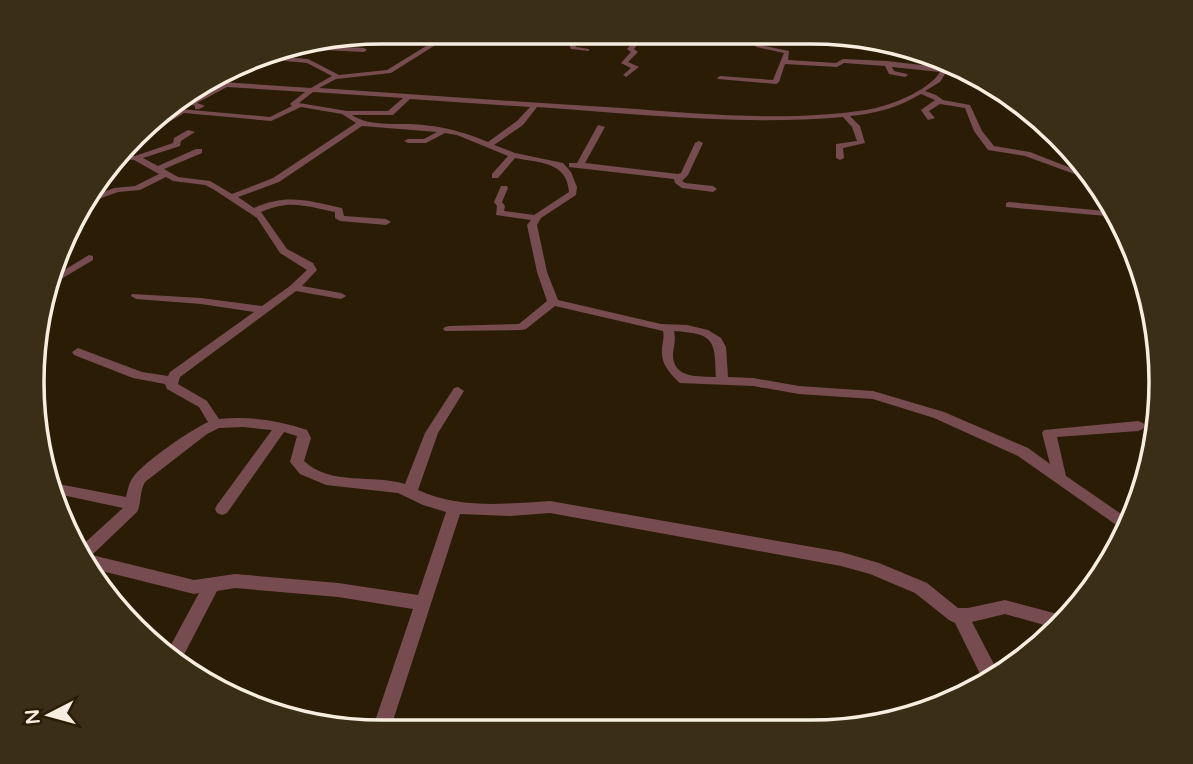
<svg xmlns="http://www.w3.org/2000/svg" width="1193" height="764" font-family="'Varela Round',sans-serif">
<rect width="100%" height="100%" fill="#2b1d05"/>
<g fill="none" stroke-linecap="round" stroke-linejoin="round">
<!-- street -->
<g fill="#764c51" fill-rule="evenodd">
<path d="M449 32H456L391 73 336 79 319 88C420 95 521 102 622 108 702 114 786 122 866 110 887 107 929 91 940 72L892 67 894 71 907 74 908 75 905 77 889 74 885 66 844 63 837 67 785 64 779 82 776 84 718 79 717 78 720 76 773 80 784 53 756 47 752 37 737 34H754L758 38 776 37 772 34H778L783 40 759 42 760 45 789 51 788 60 836 63 843 59 887 61 938 67 937 56 942 57 946 70 969 72 975 75 945 74 940 82 925 91 936 95 943 100 970 105 982 131 994 146 1030 152 1086 174 1091 180 1025 156 988 150 974 131 965 108 940 104 929 111 935 118 928 120 921 110 935 100 921 94C899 107 875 114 850 116L860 126 865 143 843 148 844 158 840 160 836 158V144L857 141 852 127 843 117C741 126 638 114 537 107L523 125 494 145 515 153 563 163 571 172 577 187 576 195 541 218 537 225 547 272 558 300 661 324 687 325 708 330 721 338 726 347 728 377 753 378 799 386 873 391 944 412 1028 448 1050 464 1042 433 1044 430 1138 421 1143 423 1145 426 1143 429 1138 431 1057 437 1066 476 1127 518 1122 529 1018 456 934 418 873 399 799 394 753 386 680 383C672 376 662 365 662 354 661 346 665 339 663 331L555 306 526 329 522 330 445 331 443 329 445 327 449 326 519 324 547 301 537 272 527 225 531 220 496 215 497 206 494 202 501 186H507L508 188 502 202 505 206 504 211 534 215 569 192C567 161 539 163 515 158L498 178H492V174L508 156 457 135 445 133 426 143H408L404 141 408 139H424L437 132 362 126 279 182 238 197 254 208C287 193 309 201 342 208L344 216 386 219 391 222 386 225 340 221 335 218V212C306 206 289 199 261 212L287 249 313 263 317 270 302 286 341 293 346 296 341 299 296 291 180 377 178 384 207 401 219 419C249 416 279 420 307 430L311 438 304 461C330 486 373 474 405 484L425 433 454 388 458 387 464 391 438 433 418 490C459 509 506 504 550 501L841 552 879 563 927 583 958 608H968L1005 600 1069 617 1058 629 1005 614 972 622 999 674 985 684 955 623 949 620 915 593 870 574 841 566 550 513 510 516 460 514 390 730H372L413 609 338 597 235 588 217 591 178 666 165 656 199 593 194 594 86 567 78 549 123 508 53 493 48 482 126 497C128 489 129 482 134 476 147 460 189 431 208 422L199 407 167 389 165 384 133 378 74 355 72 352 78 348 142 372 168 376 170 372 254 312 201 304 136 299 131 296 132 294 201 298 262 306 290 286 307 270 280 253 257 218 213 189 205 185 173 181 166 177 140 190 118 192 85 204 88 198 114 188 135 186 159 174 134 160 115 158 120 154 135 156 173 143 174 138 188 130 195 132 181 141 180 146 143 158 158 166 196 149H202V153L164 169 178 177 210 181 232 194 273 178 356 123 342 114 301 107 271 121 184 113 153 132 127 152H122L147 128 180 109 270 117 292 106 290 104 291 103 305 92 227 87 197 103 205 106 199 109H195V106L189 104V102L220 86 200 84 206 81 311 88 332 76 307 63 253 58 259 55 308 59 339 75 387 70ZM313 92 403 98 388 111H347L299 103ZM410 99 530 107 517 121 488 142C466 133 447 127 423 125 401 122 371 128 352 115H393ZM674 331C714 334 715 339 716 377 698 376 672 379 673 353 674 345 676 339 674 331ZM243 427 272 430 217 505 215 509 217 513 222 515 227 513 284 432 297 436 290 462 300 474 326 485 398 493 423 505 446 512 418 595 338 583 235 574 194 580 92 555 137 512C142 502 139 492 145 482L207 434 219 428Z"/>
<path d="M569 33H575L568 40 574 42 576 47 589 49V51L571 49 569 44 562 41V39Z"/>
<path d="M632 33H638L635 37 641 40 634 49 638 52 628 62 639 67 626 77 623 75 631 68 621 63 631 52 627 49 634 41 629 38Z"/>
<path d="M851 34 857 35 855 39 838 41 835 39 851 36Z"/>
<path d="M309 44 308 45 364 48 367 50 364 52 304 49 301 47 303 45Z"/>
<path d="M598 125 605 127 585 163 678 174 681 173 695 143 699 141 703 143 688 175 682 181 685 183 713 186 717 189 713 192 682 188 675 183 674 179 569 167V163H577Z"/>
<path d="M1009 202 1116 212 1118 217 1006 207V203Z"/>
<path d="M89 255 93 256V260L46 288 48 280Z"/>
</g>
</g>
<!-- crop -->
<path d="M0 0H1193V764H0ZM382 44H811A338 338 0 0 1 1149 382V382A338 338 0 0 1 811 720H382A338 338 0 0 1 44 382V382A338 338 0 0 1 382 44Z" fill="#3b2e17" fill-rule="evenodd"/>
<path fill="none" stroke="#f8eee0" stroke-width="3.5" d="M382 44H811A338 338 0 0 1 1149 382V382A338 338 0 0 1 811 720H382A338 338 0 0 1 44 382V382A338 338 0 0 1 382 44Z"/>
<!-- north arrow -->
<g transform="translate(49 715) rotate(264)" stroke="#2b1d05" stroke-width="5" paint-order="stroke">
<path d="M0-5L12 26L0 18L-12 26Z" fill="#f8eee0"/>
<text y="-10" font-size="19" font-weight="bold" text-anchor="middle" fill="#f8eee0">N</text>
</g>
</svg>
